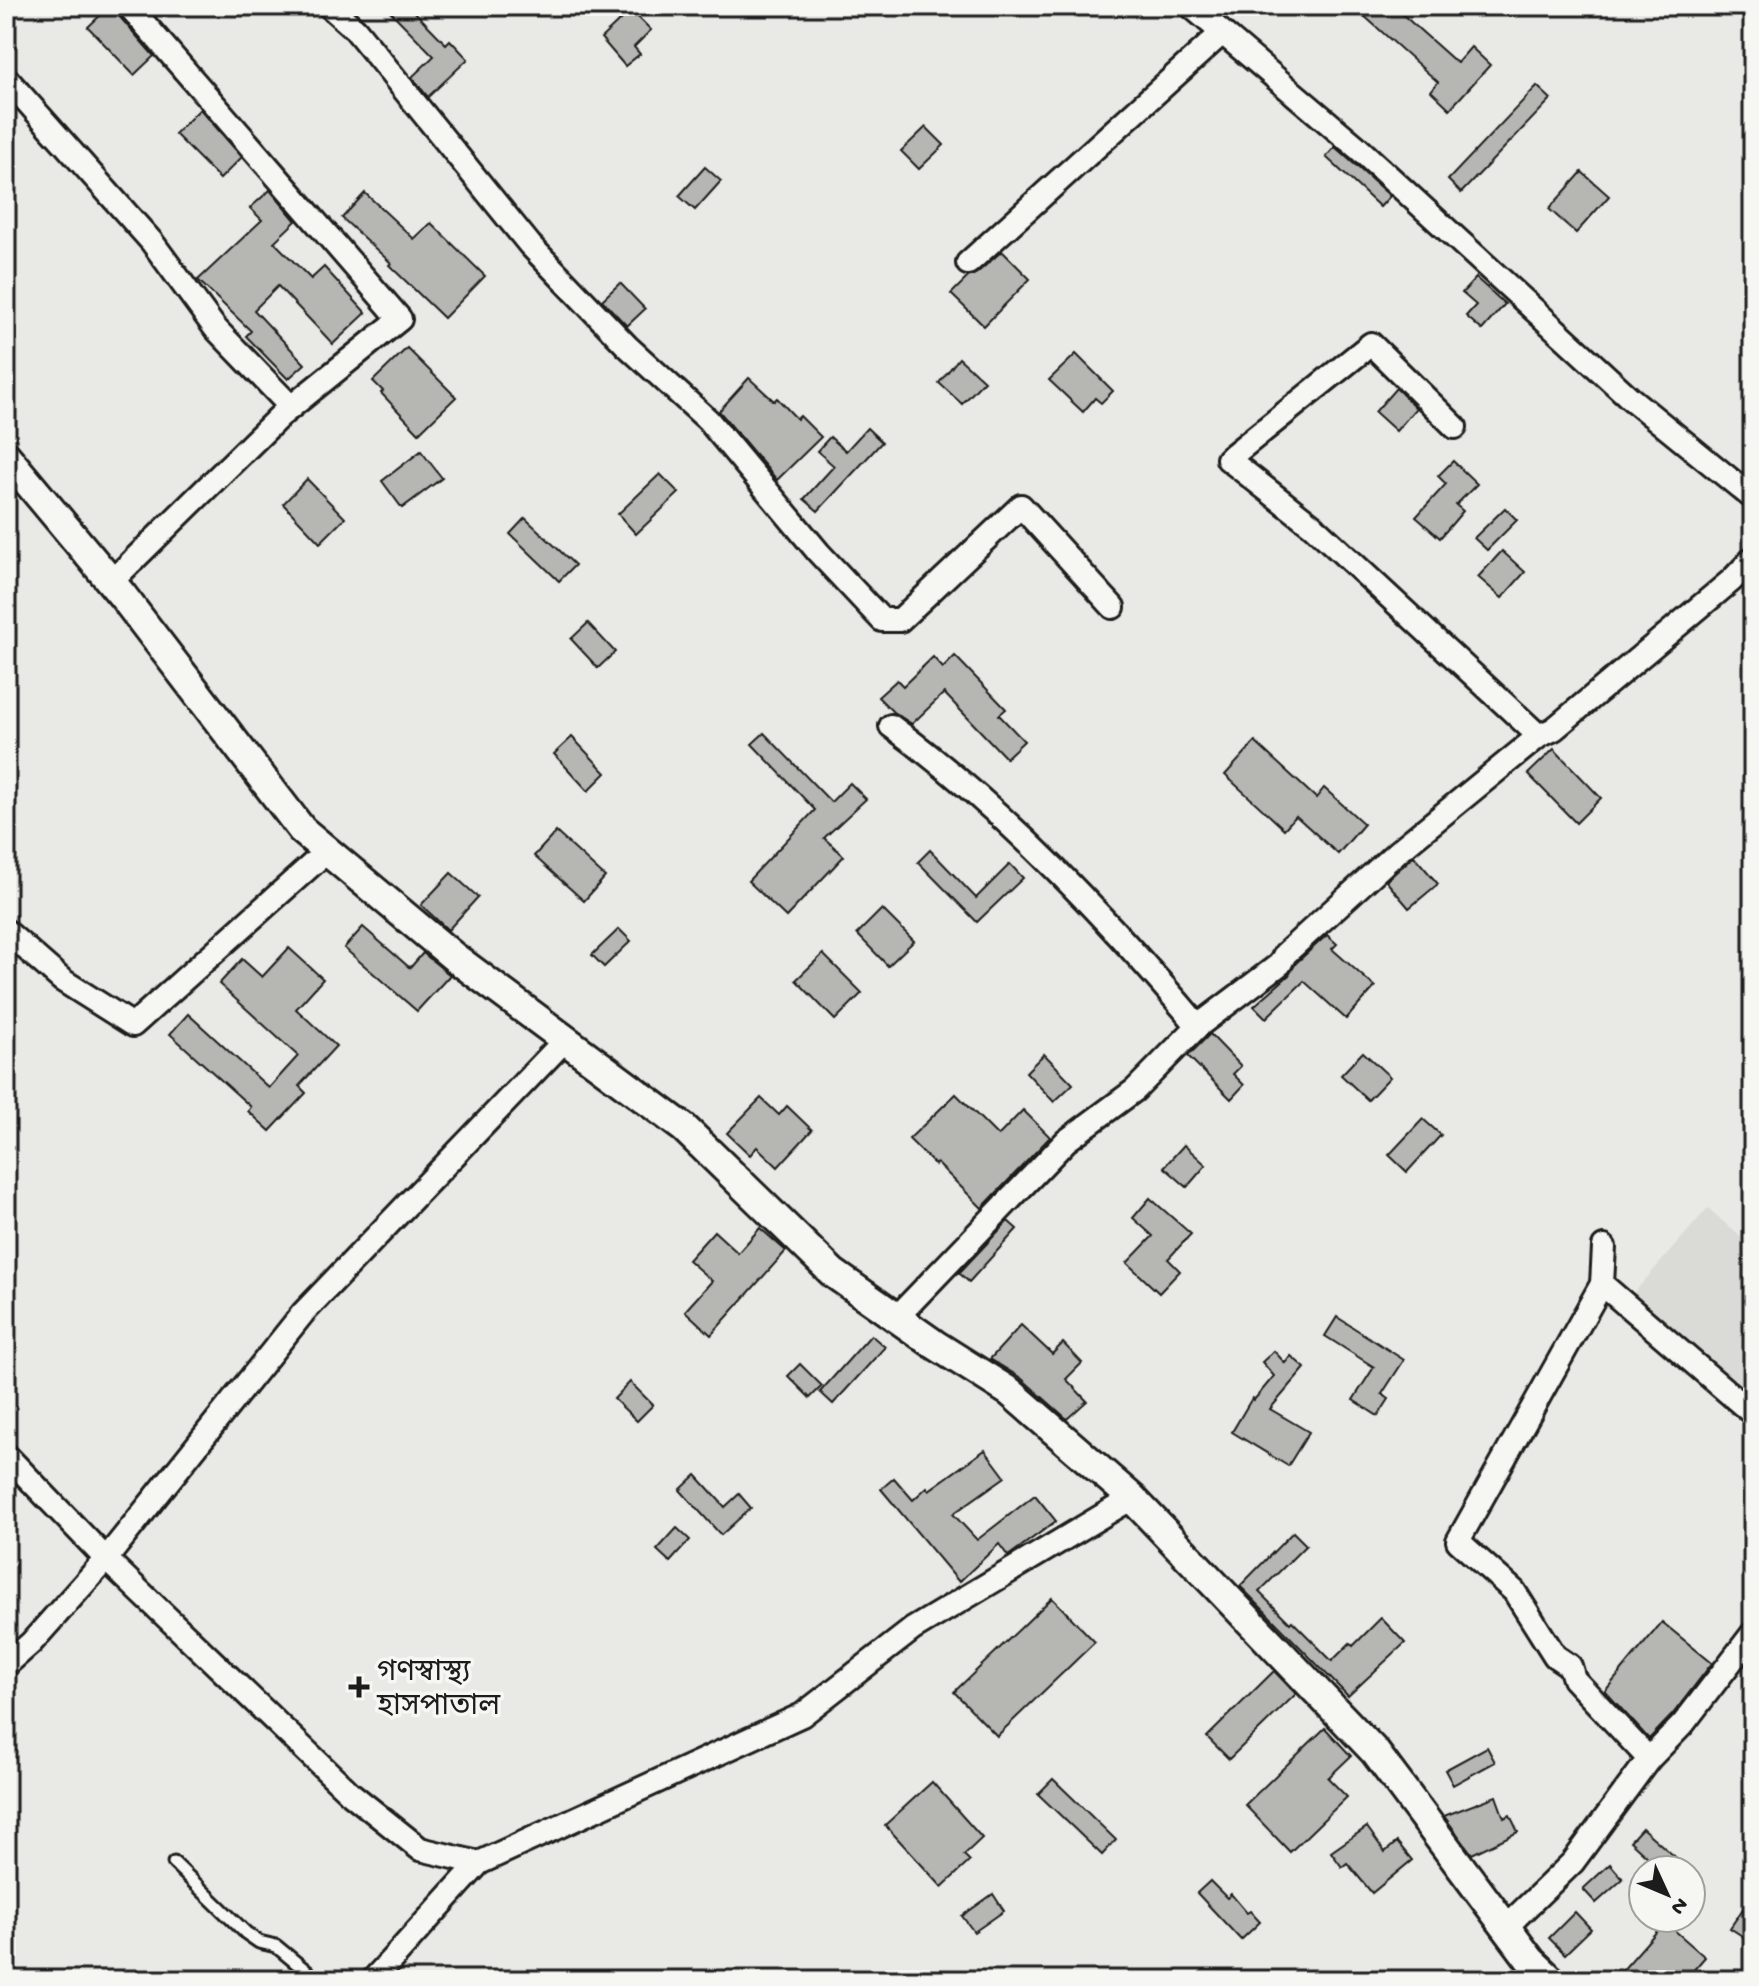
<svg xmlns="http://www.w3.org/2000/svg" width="1759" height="1986" font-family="'Gochi Hand','Noto Sans Bengali',sans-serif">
<rect width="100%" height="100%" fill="#e9e9e5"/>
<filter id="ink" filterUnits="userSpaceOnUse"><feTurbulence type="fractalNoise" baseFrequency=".0125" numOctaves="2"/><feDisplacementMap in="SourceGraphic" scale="16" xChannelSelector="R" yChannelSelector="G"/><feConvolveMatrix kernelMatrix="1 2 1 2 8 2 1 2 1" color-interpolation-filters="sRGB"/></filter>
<g filter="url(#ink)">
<!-- built -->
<path fill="#dadad6" d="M1708 1208 1753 1248V1402L1631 1296Z"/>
<!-- building -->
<g fill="#b6b6b3" stroke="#1c1c1c" stroke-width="2">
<path d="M110 6H115L118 15 154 56 134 75 88 27Z"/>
<path d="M385 6H409L446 44 450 40 468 59 428 97 412 77 434 56Z"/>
<path d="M1353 6H1393L1457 63 1471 47 1490 65 1450 109 1431 91 1438 82Z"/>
<path d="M631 10 651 30 634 47 640 54 625 66 601 38Z"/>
<path d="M1537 86 1551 99 1461 193 1448 180Z"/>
<path d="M200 109 242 157 220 179 175 134Z"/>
<path d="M926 127 944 145 919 169 901 151Z"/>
<path d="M1335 147 1390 196 1380 207 1326 157Z"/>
<path d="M705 167 721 181 695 210 679 196Z"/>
<path d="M1582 172 1609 196 1576 233 1549 209Z"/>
<path d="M270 190 296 221 274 242 311 279 324 267 366 313 333 344 278 286 254 310 305 364 288 379 246 336 251 331 198 280 262 220 250 208Z"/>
<path d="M365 193 414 239 431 223 485 276 444 318 389 265 391 263 342 218Z"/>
<path d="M1002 251 1030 279 984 326 951 294 968 277 977 273Z"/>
<path d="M1476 278 1505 304 1482 330 1466 316 1476 305 1462 293Z"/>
<path d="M620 283 645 309 627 326 602 300Z"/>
<path d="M407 348 456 397 419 433 381 393 383 391 373 381Z"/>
<path d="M1076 354 1113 391 1101 403 1095 398 1083 412 1049 380Z"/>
<path d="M959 358 984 381 962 404 939 383Z"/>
<path d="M749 378 774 401 777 398 797 419 800 416 821 437 777 480 719 411Z"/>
<path d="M1396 388 1416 408 1396 431 1375 412Z"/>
<path d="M867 428 882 442 818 511 804 499 834 466 817 451 830 437 846 451Z"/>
<path d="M421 451 442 478 402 508 382 481Z"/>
<path d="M1453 461 1477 484 1456 505 1463 511 1440 538 1416 517 1446 484 1438 476Z"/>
<path d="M660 474 679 493 636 534 618 514Z"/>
<path d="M307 479 345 518 320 543 283 504Z"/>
<path d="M1505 508 1517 520 1487 550 1474 538Z"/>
<path d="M525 518 575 565 559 581 510 534Z"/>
<path d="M1502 551 1525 572 1502 598 1478 577Z"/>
<path d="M588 623 615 652 598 668 571 639Z"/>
<path d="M955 656 1006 709 999 715 1024 741 1006 758 944 693 912 724 893 712 878 697 897 680 903 686 933 657 943 668Z"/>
<path d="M764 733 831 802 850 783 866 799 824 838 844 856 786 917 748 881 815 810 752 744Z"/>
<path d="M572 737 606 773 588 791 554 754Z"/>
<path d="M1255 742 1316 798 1324 788 1364 824 1338 854 1296 816 1284 829 1225 775Z"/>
<path d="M1554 749 1601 798 1576 823 1528 774Z"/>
<path d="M556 832 605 877 584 901 534 856Z"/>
<path d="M930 850 976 898 1010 864 1023 878 977 922 918 862Z"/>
<path d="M1414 856 1438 884 1409 908 1386 881Z"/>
<path d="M451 873 478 897 448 930 421 905Z"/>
<path d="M882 909 914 941 888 966 857 934Z"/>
<path d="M363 927 410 968 423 953 450 975 417 1011 344 948Z"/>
<path d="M619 929 631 941 604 967 592 955Z"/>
<path d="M1327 935 1337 944 1332 949 1375 987 1346 1019 1304 981 1266 1018 1254 1006 1289 975 1296 963Z"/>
<path d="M289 948 323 979 296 1009 336 1046 299 1086 306 1093 270 1131 248 1111 251 1107 170 1034 188 1014 269 1088 298 1056 219 984 242 959 262 977Z"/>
<path d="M823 954 862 993 835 1020 796 980Z"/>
<path d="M1210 1034 1241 1066 1233 1074 1244 1085 1231 1099 1188 1056Z"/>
<path d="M1363 1052 1390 1077 1368 1100 1341 1075Z"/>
<path d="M1044 1054 1073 1084 1054 1102 1026 1072Z"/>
<path d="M956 1094 998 1136 1023 1110 1050 1137 982 1208 937 1163 935 1165 909 1139Z"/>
<path d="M761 1098 779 1115 787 1106 812 1130 778 1167 757 1147 750 1155 727 1133Z"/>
<path d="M1423 1119 1441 1135 1407 1172 1389 1155Z"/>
<path d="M1184 1145 1206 1165 1187 1187 1164 1167Z"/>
<path d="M1150 1198 1191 1234 1168 1259 1180 1271 1159 1293 1127 1263 1153 1236 1133 1218Z"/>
<path d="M1008 1221 1017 1229 969 1282 959 1273Z"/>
<path d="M760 1228 786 1251 711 1335 685 1311 712 1281 688 1260 714 1231 738 1253Z"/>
<path d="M1337 1317 1404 1360 1382 1394 1389 1399 1378 1416 1353 1400 1374 1367 1325 1336Z"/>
<path d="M1021 1325 1052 1354 1063 1343 1082 1363 1066 1379 1087 1401 1067 1419 1021 1378 990 1359Z"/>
<path d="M871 1335 885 1347 833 1404 820 1392Z"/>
<path d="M1274 1351 1285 1363 1291 1356 1305 1368 1270 1409 1309 1432 1288 1466 1232 1432 1252 1398 1254 1400 1274 1376 1262 1362Z"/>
<path d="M800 1364 822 1386 810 1398 788 1376Z"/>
<path d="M630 1382 653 1405 637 1421 614 1399Z"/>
<path d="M985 1450 1005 1477 953 1514 977 1540 1035 1495 1056 1521 1008 1556 999 1544 959 1582 881 1489 894 1478 913 1500 927 1487 929 1490Z"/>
<path d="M696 1475 725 1507 739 1494 751 1508 721 1535 680 1490Z"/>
<path d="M677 1528 690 1540 670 1562 657 1550Z"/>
<path d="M1293 1532 1306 1545 1259 1592 1290 1623 1292 1621 1332 1661 1350 1643 1353 1646 1381 1618 1405 1643 1348 1696 1240 1586Z"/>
<path d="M1052 1598 1095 1642 997 1736 954 1692Z"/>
<path d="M1662 1622 1712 1663 1672 1715 1649 1739 1605 1691Z"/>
<path d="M1274 1671 1296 1694 1229 1759 1207 1737Z"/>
<path d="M1325 1728 1351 1756 1328 1778 1347 1797 1290 1852 1245 1805Z"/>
<path d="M1487 1747 1495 1762 1453 1785 1445 1770Z"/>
<path d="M1053 1779 1116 1840 1102 1855 1038 1794Z"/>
<path d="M932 1782 982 1838 964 1855 970 1861 942 1887 885 1825Z"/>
<path d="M1496 1796 1504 1818 1510 1815 1518 1832 1472 1854 1444 1816Z"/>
<path d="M1367 1827 1385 1852 1397 1842 1412 1860 1372 1893 1347 1863 1342 1867 1331 1852Z"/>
<path d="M1642 1828 1690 1870H1662L1630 1841Z"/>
<path d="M1610 1864 1623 1879 1596 1903 1583 1889Z"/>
<path d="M1210 1881 1227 1898 1231 1894 1247 1913 1250 1911 1260 1922 1241 1940 1197 1893Z"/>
<path d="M993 1894 1004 1911 974 1932 962 1916Z"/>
<path d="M1753 1894V1943L1730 1928Z"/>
<path d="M1575 1912 1591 1929 1565 1954 1549 1938Z"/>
<path d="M1665 1922 1705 1957 1685 1980H1614Z"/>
</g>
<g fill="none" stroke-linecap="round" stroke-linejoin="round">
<defs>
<path id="service" d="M174 1863 246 1933 259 1942 276 1946 317 1980"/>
<g id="minor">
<path d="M329 6 355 29 530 245 627 346 708 420 819 553 882 620H900L1021 506 1113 607"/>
<path d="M1191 6 1358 148 1630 398 1753 498"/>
<path d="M6 78 152 242 215 328 291 407"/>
<path d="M968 263 1222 33"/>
<path d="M1455 427 1371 344 1228 459 1312 525 1539 736"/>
<path d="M111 582 280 416 400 319 129 6"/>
<path d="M891 726C1005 810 1107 918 1198 1026"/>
<path d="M6 931 62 980 133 1025 327 851"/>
<path d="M1602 1284 1753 1414"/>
<path d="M897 1317 1066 1141 1135 1090 1198 1026 1280 964 1285 954 1397 852 1539 736 1554 729 1732 580 1753 558"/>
<path d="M6 1455 106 1559 350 1793 420 1849 479 1863"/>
<path d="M6 1665 31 1643 106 1559 303 1313 565 1040"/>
<path d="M1649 1759 1683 1724 1753 1633"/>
<path d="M1506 1927 1573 1862 1649 1759 1574 1679 1570 1666 1555 1656 1514 1591 1458 1541 1602 1284 1604 1247"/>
<path d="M373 1980 479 1863 802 1715 913 1629 1132 1498"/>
</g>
<path id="tertiary" d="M6 456 122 595 302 830 454 957 684 1128 833 1273 934 1344 1010 1392 1132 1498 1375 1752 1531 1961 1551 1980"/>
</defs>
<!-- service casing -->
<use href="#service" stroke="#1c1c1c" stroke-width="17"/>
<!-- minor casing -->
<use href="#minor" stroke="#1c1c1c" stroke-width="28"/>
<!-- tertiary casing -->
<use href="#tertiary" stroke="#1c1c1c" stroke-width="34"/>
<!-- service -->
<use href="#service" stroke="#f6f6f2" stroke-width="11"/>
<!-- minor -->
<use href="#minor" stroke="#f6f6f2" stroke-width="22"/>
<!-- tertiary -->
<use href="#tertiary" stroke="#f6f6f2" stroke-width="28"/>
</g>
</g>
<!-- markers -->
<path fill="#1c1c1c" stroke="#f6f6f2" stroke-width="3" d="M355 1675h8v8h8v8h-8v8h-8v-8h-8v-8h8z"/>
<g text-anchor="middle" stroke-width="7" stroke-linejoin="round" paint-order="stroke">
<!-- poi labels -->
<g font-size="30" fill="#1c1c1c" stroke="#f6f6f2" text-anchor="start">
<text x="377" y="1680">গণস্বাস্থ্য<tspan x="377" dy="34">হাসপাতাল</tspan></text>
</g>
</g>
<!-- margin -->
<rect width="1759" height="1986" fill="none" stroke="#f6f6f2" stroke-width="32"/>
<rect x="16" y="16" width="1727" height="1954" fill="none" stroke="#1c1c1c" stroke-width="3" filter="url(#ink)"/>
<!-- north arrow -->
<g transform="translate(1667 1894) rotate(134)"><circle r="38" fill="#f6f6f2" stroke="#9f9f9c" stroke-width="2"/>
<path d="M0-6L14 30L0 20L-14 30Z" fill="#1c1c1c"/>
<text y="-12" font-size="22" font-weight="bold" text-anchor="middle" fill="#1c1c1c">N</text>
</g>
</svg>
